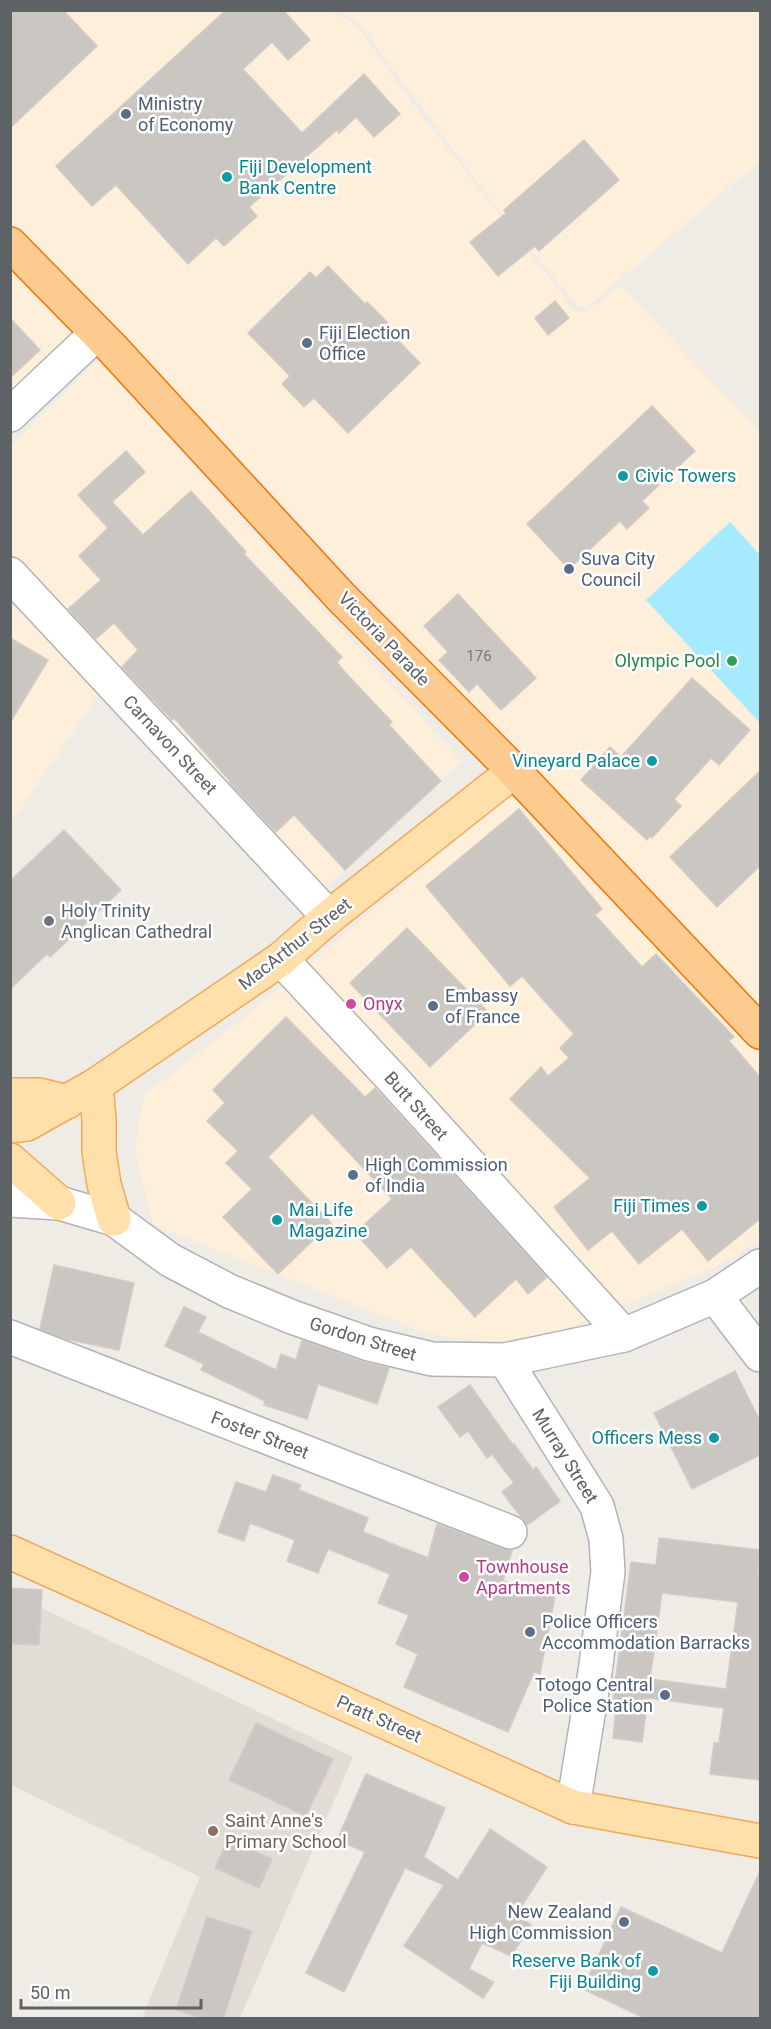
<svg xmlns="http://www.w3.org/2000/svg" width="771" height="2029" font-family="Roboto,sans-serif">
<rect width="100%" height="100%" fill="#efebe5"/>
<!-- commercial -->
<g fill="#feefdb">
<path d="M10 11H331L357 26 412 103 562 294 571 309 584 313 621 286 760 432V1011L215 432 11 223Z"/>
<path d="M340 11H760V161L586 308 577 305 506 220 358 22Z"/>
<path d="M11 260 77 327 11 391Z"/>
<path d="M98 360 461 762 321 891 11 559 10 447Z"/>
<path d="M11 605 101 691 11 823Z"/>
<path d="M513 793 760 1055V1240L720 1265 519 1348 426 1333 153 1225 135 1149 144 1096 272 995Z"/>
</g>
<!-- education -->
<path fill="#e2dcd6" d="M10 1593 353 1757 240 2018H142L200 1877 11 1785Z"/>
<!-- water -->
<path fill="#a5eaff" d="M730 522 760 555V723L646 600Z"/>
<!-- building -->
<g fill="#cac6c2" stroke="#d4cbc3" stroke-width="1.5" fill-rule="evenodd">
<path d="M10 10H63L97 46 10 128Z"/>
<path d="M226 10H283L310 40 288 60 272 42 243 69 302 133 364 74 400 114 374 137 356 117 339 133 337 130 249 207 257 216 224 246 216 238 188 264 116 185 92 206 56 166Z"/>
<path d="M584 140 619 180 539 251 535 246 498 276 470 242 506 213 504 210Z"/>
<path d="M328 266 365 304 367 302 388 323 385 327 420 363 348 433 314 398 304 407 282 384 290 376 248 333 310 272 316 278Z"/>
<path d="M555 301 569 318 548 335 535 318Z"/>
<path d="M10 318 40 350 10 378Z"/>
<path d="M652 406 695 451 642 501 649 508 627 529 620 521 569 569 527 524Z"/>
<path d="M126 451 145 472 112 502 143 535 191 491 246 552 244 554 342 657 337 662 343 670 392 722 389 725 441 781 345 870 294 815 276 832 229 782 230 781 174 718 172 720 122 667 138 650 114 623 96 639 68 609 101 580 79 556 108 528 78 495Z"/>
<path d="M458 594 536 678 501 710 477 684 469 692 439 660 448 652 424 626Z"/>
<path d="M10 638 48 660 10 723Z"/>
<path d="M692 678 750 730 719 765 711 758 674 799 681 806 652 838 650 836 647 840 581 780 610 747 621 757Z"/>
<path d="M760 771V866L717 907 670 857Z"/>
<path d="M519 809 602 909 595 915 642 967 656 954 734 1037 729 1041 760 1077V1219L708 1261 682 1229 639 1264 612 1231 588 1250 554 1207 590 1178 510 1099 541 1067 548 1076 569 1058 560 1048 574 1034 522 976 510 986 426 886Z"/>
<path d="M64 830 121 890 50 957 47 954 10 989V881Z"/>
<path d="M407 928 488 1012 430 1067 350 983Z"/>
<path d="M286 1017 365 1097 375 1088 547 1277 528 1294 516 1279 475 1317 411 1247 387 1268 355 1233 392 1199 312 1113 268 1157 331 1223 278 1274 223 1217 252 1189 226 1163 238 1151 207 1121 225 1103 213 1090Z"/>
<path d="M54 1265 134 1283 119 1350 66 1339 40 1329Z"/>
<path d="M184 1307 206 1317 198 1332 276 1370 281 1354 296 1360 302 1340 363 1362 389 1368 377 1404 318 1384 307 1419 264 1405 265 1401 201 1370 204 1364 165 1346Z"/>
<path d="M735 1371 760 1421V1455L692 1489 654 1413Z"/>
<path d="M470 1385 513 1445 514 1444 533 1470 536 1467 560 1501 527 1525 502 1492 514 1483 492 1454 487 1458 468 1431 460 1437 438 1407Z"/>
<path d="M273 1475 301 1485 299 1490 368 1518 363 1532 428 1558 437 1524 503 1549 512 1551 503 1581 556 1591 540 1674 534 1672 508 1732 404 1687 418 1654 396 1644 409 1615 378 1603 390 1574 328 1549 318 1573 287 1561 295 1540 250 1523 244 1541 218 1532 236 1482 266 1492Z"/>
<path d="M659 1538 760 1550 758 1573 760 1574V1780L710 1774 714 1743H719L724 1708 648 1698 642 1742 613 1738 617 1699H613L631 1562 656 1565ZM662 1593 738 1602 726 1689 650 1679Z"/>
<path d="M10 1588 42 1590 39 1645 10 1644Z"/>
<path d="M256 1723 333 1759 306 1816 229 1780Z"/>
<path d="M366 1774 445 1808 424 1857 458 1880 490 1829 547 1867 516 1915 531 1925 511 1956 482 1943 469 1969 494 1982 483 1998 404 1946 444 1885 405 1868 344 1992 306 1973 365 1852 337 1840Z"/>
<path d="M228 1839 272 1859 259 1888 215 1868Z"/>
<path d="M760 1871V2019H646L583 1989 621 1907 722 1953Z"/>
<path d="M207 1917 252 1931 223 2019H204L176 2010Z"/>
</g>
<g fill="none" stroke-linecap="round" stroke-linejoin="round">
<defs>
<g id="minor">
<path d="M10 415 97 333"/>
<path d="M10 574 329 917"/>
<path d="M281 959 388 1074 624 1335"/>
<path d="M10 1200 59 1203 114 1219 170 1260 229 1291 292 1317 369 1344 432 1359 505 1360 624 1335 715 1296 760 1266"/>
<path d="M715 1296 760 1355"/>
<path d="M10 1337 510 1532"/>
<path d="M505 1360 597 1506 606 1539 608 1572 595 1672 573 1807"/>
</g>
<g id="major">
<path d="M96 1085 99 1119V1152L104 1184 114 1219"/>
<path d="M10 1095H39L67 1102"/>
<path d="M10 1126 27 1124 96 1085 281 959 329 917 514 771"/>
<path d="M10 1160 59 1203"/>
<path d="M10 1552 573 1807 760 1841"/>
</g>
<path id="highway" d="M10 244 112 348 342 598 514 771 760 1032"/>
</defs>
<!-- minor casing -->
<use href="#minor" stroke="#b0b4b7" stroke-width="36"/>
<!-- major casing -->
<use href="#major" stroke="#f1a95c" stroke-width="36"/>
<!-- highway casing -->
<use href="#highway" stroke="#f37601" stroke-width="36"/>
<!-- minor -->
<use href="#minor" stroke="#fff" stroke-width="33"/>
<!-- major -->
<use href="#major" stroke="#ffe0aa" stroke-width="33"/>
<!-- highway -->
<use href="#highway" stroke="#fdca8f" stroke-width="33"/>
</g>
<!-- markers -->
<g fill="#5c6f8a" stroke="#fff" stroke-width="2">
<circle cx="126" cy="114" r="6"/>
<circle cx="307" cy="343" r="6"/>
<circle cx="569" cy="569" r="6"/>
<circle cx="433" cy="1006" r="6"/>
<circle cx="353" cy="1175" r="6"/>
<circle cx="530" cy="1632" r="6"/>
<circle cx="665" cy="1695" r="6"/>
<circle cx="624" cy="1922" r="6"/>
</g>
<g fill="#0f9aa8" stroke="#fff" stroke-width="2">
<circle cx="227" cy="177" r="6"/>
<circle cx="623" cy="476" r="6"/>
<circle cx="652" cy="761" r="6"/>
<circle cx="702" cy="1206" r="6"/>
<circle cx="277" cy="1220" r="6"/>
<circle cx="714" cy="1438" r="6"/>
<circle cx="653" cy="1971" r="6"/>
</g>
<circle fill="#2e9e5b" stroke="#fff" stroke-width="2" cx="732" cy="661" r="6"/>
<circle fill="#6b7280" stroke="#fff" stroke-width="2" cx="49" cy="921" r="6"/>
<g fill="#d1479c" stroke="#fff" stroke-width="2">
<circle cx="351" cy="1004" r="6"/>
<circle cx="464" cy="1577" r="6"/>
</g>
<circle fill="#8d6e63" stroke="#fff" stroke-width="2" cx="213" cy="1831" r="6"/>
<g text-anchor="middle" stroke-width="5" stroke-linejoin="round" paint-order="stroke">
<!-- number labels -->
<g font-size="15" fill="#787b7c">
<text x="479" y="661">176</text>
</g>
<!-- service labels -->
<g font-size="18" fill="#4e5e75" stroke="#fff" text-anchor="start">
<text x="138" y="110">Ministry<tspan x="138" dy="21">of Economy</tspan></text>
<text x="319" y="339">Fiji Election<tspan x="319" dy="21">Office</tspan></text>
<text x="581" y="565">Suva City<tspan x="581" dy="21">Council</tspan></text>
<text x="445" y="1002">Embassy<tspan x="445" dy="21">of France</tspan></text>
<text x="365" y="1171">High Commission<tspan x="365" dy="21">of India</tspan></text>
<text x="542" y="1628">Police Officers<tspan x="542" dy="21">Accommodation Barracks</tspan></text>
<text x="653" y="1691" text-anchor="end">Totogo Central<tspan x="653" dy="21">Police Station</tspan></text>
<text x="612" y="1918" text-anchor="end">New Zealand<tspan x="612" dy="21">High Commission</tspan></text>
</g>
<!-- culture labels -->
<g font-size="18" fill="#0d838f" stroke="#fff" text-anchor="end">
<text x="239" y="173" text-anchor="start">Fiji Development<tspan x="239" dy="21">Bank Centre</tspan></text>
<text x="635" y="482" text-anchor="start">Civic Towers</text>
<text x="640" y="767">Vineyard Palace</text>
<text x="690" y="1212">Fiji Times</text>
<text x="289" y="1216" text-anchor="start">Mai Life<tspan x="289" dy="21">Magazine</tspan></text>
<text x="702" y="1444">Officers Mess</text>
<text x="641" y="1967">Reserve Bank of<tspan x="641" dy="21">Fiji Building</tspan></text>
</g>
<!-- street labels -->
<g font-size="18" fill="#5d6265" stroke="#fff">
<text transform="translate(384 639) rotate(46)" y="6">Victoria Parade</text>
<text transform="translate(170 745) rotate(47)" y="6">Carnavon Street</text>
<text transform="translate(295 944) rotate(-38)" y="6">MacArthur Street</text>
<text transform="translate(416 1106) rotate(48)" y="6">Butt Street</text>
<text transform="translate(363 1339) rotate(17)" y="6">Gordon Street</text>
<text transform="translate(260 1435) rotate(21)" y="6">Foster Street</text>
<text transform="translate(565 1456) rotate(58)" y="6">Murray Street</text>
<text transform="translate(379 1719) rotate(24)" y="6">Pratt Street</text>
</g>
<!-- leisure labels -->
<g font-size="18" fill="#27864d" stroke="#fff" text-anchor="end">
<text x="720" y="667">Olympic Pool</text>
</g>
<!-- worship labels -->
<g font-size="18" fill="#5b616d" stroke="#fff" text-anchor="start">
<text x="61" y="917">Holy Trinity<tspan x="61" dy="21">Anglican Cathedral</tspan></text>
</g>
<!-- hotel labels -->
<g font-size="18" fill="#b23c85" stroke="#fff" text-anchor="start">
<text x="363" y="1010">Onyx</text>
<text x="476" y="1573">Townhouse<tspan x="476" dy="21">Apartments</tspan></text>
</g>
<!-- education labels -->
<g font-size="18" fill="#785e54" stroke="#fff" text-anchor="start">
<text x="225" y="1827">Saint Anne's<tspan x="225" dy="21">Primary School</tspan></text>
</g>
</g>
<!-- border -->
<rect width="771" height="2029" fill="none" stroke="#5d6265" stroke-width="24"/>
<!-- scale -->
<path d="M21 1999v9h180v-9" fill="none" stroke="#5d6265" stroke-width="3"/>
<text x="30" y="1999" font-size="18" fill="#5d6265" stroke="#ffffff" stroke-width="4.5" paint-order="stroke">50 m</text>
</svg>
